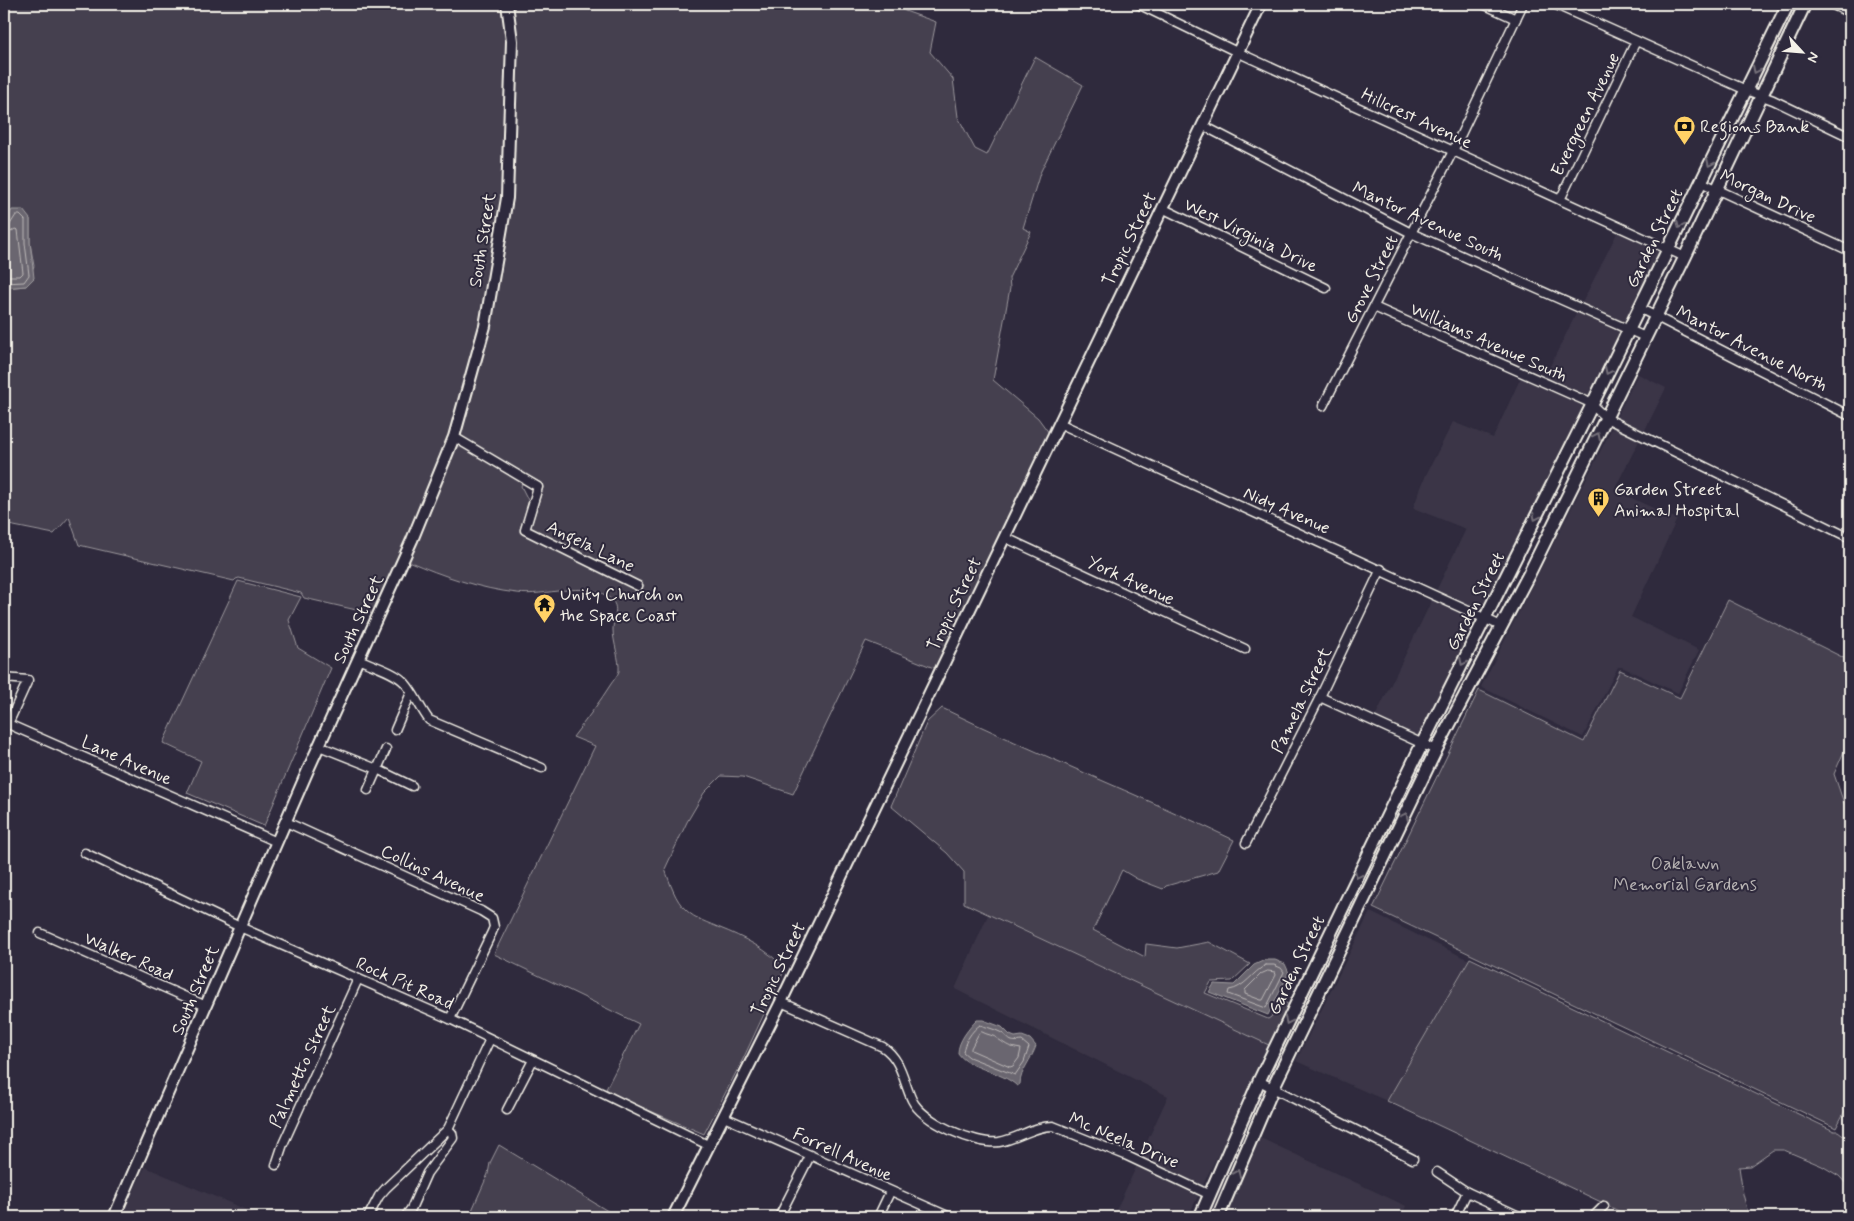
<svg xmlns="http://www.w3.org/2000/svg" width="1854" height="1221" font-family="Mynerve,sans-serif">
<rect width="100%" height="100%" fill="#2f2a3d"/>
<filter id="ink" filterUnits="userSpaceOnUse"><feTurbulence type="fractalNoise" baseFrequency=".02" numOctaves="2"/><feDisplacementMap in="SourceGraphic" scale="10" xChannelSelector="R" yChannelSelector="G"/><feConvolveMatrix kernelMatrix="1 2 1 2 8 2 1 2 1" color-interpolation-filters="sRGB"/></filter>
<g filter="url(#ink)">
<!-- built -->
<g fill="#3b3647">
<path d="M1618 231 1662 251 1627 324 1582 303Z"/>
<path d="M1578 310 1623 331 1590 399 1544 378Z"/>
<path d="M1638 374 1666 388 1644 432 1616 418Z"/>
<path d="M1521 377 1586 406 1483 613 1436 591 1466 529 1413 508 1426 475 1453 422 1493 438Z"/>
<path d="M1613 426 1640 439 1614 490 1677 519 1631 617 1699 650 1678 693 1622 667H1618L1583 737 1481 687Z"/>
<path d="M1433 598 1480 621 1420 738 1375 717Z"/>
<path d="M1370 912 1469 960 1387 1101 1296 1061Z"/>
<path d="M988 915 1271 1046 1202 1187 1140 1157 1168 1096 955 989Z"/>
<path d="M1258 1137 1406 1206 1401 1217H1222Z"/>
<path d="M1137 1165 1199 1194 1188 1217H1113Z"/>
<path d="M145 1167 263 1217H121Z"/>
</g>
<!-- green -->
<g fill="#454050" stroke="#9c989c">
<path d="M4 4H502L508 41 502 197 480 325 449 435 408 539 374 614 304 598 301 593 239 578 236 579 234 581 79 545 69 517 54 534 4 524V288L26 286 34 266 30 243V219L6 222 4 224Z"/>
<path d="M511 4H895L905 11 936 22 930 52 953 79 958 117 975 149 987 155 1035 57 1083 85 1040 173 1023 228 1031 232 1009 278 1010 288 993 380 1038 418 1049 433 936 667 934 668 866 641 793 794 743 777 721 776 704 793 687 822 665 869C670 883 675 900 686 910 695 919 709 923 720 928 743 937 769 950 785 969L743 1059 704 1134 625 1100 606 1089 639 1024 494 954 595 746 573 737C586 720 599 703 611 684 613 681 618 675 619 671 620 660 613 642 613 630 613 616 622 606 607 596 583 581 545 597 517 593 480 589 443 576 408 561L456 443 523 482 521 486 529 502 520 529 523 534 640 592 644 585 530 529 543 488 541 483 459 436 511 199Z"/>
<path d="M238 581 301 597 289 620 298 648 331 668 264 826 187 793 201 761 163 743Z"/>
<path d="M1728 600 1850 661V738L1834 774 1850 821V1101L1836 1128 1373 908 1479 690 1584 742 1620 670 1680 698Z"/>
<path d="M942 708C1038 755 1138 794 1234 840L1218 871 1166 886 1163 889 1137 879 1122 870 1093 930 1145 957 1146 944 1177 948 1209 942 1250 964 1232 981 1211 982 1205 993 1268 1019 1271 1017 1281 999 1290 1006 1271 1046 964 903V872L947 853 891 806 927 722Z"/>
<path d="M1470 958 1834 1131H1838L1850 1140V1188L1839 1176 1822 1166 1784 1150H1773L1750 1166 1739 1167 1743 1194 1749 1217H1632L1610 1207 1603 1200 1601 1202 1387 1101Z"/>
<path d="M499 1145 611 1213 617 1217H469L488 1174 490 1163Z"/>
</g>
<!-- water -->
<g fill="#6a6670" stroke="#a19ea0">
<path d="M12 210H23L30 219V242L34 278 26 286 4 288V224Z"/>
<path d="M1265 960H1275L1285 964 1289 973 1268 1015 1209 992 1214 984 1234 985 1254 965Z"/>
<path d="M977 1020H983L1002 1027 1010 1035 1015 1037 1022 1036 1030 1039 1036 1046C1032 1059 1020 1071 1020 1084L1017 1086C1002 1071 968 1069 958 1053 958 1041 969 1028 977 1020Z"/>
</g>
<g fill="none" stroke-linecap="round" stroke-linejoin="round">
<!-- shore -->
<g stroke="#bdb9b8" stroke-width="1">
<path d="M4 227 9 226 16 215H20L25 220V243L29 275 24 282 4 283"/>
<path d="M4 233H9L15 229 18 230 23 273 20 276H4"/>
<path d="M1266 965H1274L1281 968 1284 972 1266 1008 1228 994 1229 990C1245 988 1252 972 1266 965Z"/>
<path d="M1268 971 1275 972 1276 975 1263 1000H1261L1245 994V990L1261 974Z"/>
<path d="M980 1025C986 1027 994 1029 1000 1032 1011 1038 1006 1043 1022 1041L1029 1047 1024 1062 1015 1075 969 1057 963 1052C964 1043 972 1030 980 1025Z"/>
<path d="M982 1032C987 1035 994 1035 998 1039 1008 1046 1009 1047 1021 1049L1019 1058 1013 1066 1010 1067 971 1050V1048L979 1033Z"/>
</g>
<defs>
<g id="street">
<path d="M1138 4 1237 52 1685 257"/>
<path d="M1483 4 1516 19"/>
<path d="M1554 4 1746 90 1773 100 1850 137"/>
<path d="M1831 4 1850 13"/>
<path d="M1202 125 1411 233 1645 337"/>
<path d="M1701 182 1850 251"/>
<path d="M1560 200 1636 41"/>
<path d="M1162 208 1326 288"/>
<path d="M1374 307 1586 401 1592 405 1606 418 1850 538"/>
<path d="M1639 308 1850 416"/>
<path d="M1323 406 1453 151 1523 4"/>
<path d="M1059 423 1501 626"/>
<path d="M454 437 538 487 525 530 638 586"/>
<path d="M1004 537 1245 649"/>
<path d="M358 659C371 665 396 672 405 683 414 693 420 708 429 720L542 768"/>
<path d="M4 678 28 680 8 724 277 842"/>
<path d="M1320 697 1436 750"/>
<path d="M395 730 411 693"/>
<path d="M319 746 377 769 412 786"/>
<path d="M368 790 386 749"/>
<path d="M286 822 481 911 492 918 494 927 492 932 450 1019"/>
<path d="M1246 843 1320 697 1381 569"/>
<path d="M85 853 240 927 450 1019 710 1146"/>
<path d="M40 933 206 1006"/>
<path d="M781 1002 883 1047C902 1060 903 1081 912 1100 923 1122 975 1145 999 1142 1018 1139 1033 1126 1053 1126L1125 1155 1210 1195"/>
<path d="M1259 1081 1413 1159"/>
<path d="M507 1110 533 1060"/>
<path d="M724 1117 950 1217"/>
<path d="M276 1165 283 1144 358 979"/>
<path d="M1437 1172 1467 1192 1521 1217"/>
<path d="M368 1217 379 1196 386 1188 448 1129 490 1039"/>
<path d="M405 1217 411 1209 427 1173 453 1138 452 1133 448 1129"/>
<path d="M779 1217 810 1156"/>
<path d="M878 1217 890 1192"/>
<path d="M1455 1217 1467 1192"/>
<path d="M1593 1217 1604 1206"/>
</g>
<g id="secondary">
<path d="M114 1217 308 770 412 540 454 437 485 326 507 198 512 41 507 4"/>
<path d="M673 1217 781 1002 1261 4"/>
</g>
<g id="primary">
<path d="M1200 1217 1259 1081 1316 963 1422 744 1592 405 1788 4"/>
<path d="M1218 1217 1273 1088 1436 750 1529 574 1574 483 1685 257 1805 4"/>
</g>
</defs>
<!-- street casing -->
<use href="#street" stroke="#f4f1e8" stroke-width="11"/>
<!-- secondary casing -->
<use href="#secondary" stroke="#f4f1e8" stroke-width="14"/>
<!-- primary casing -->
<use href="#primary" stroke="#f4f1e8" stroke-width="15"/>
<!-- street -->
<use href="#street" stroke="#2f2a3d" stroke-width="8"/>
<!-- secondary -->
<use href="#secondary" stroke="#2f2a3d" stroke-width="10"/>
<!-- primary -->
<use href="#primary" stroke="#2f2a3d" stroke-width="11"/>
</g>
<!-- one-way arrows -->
<defs><path id="oneway-chevron" d="M-2-3.5L2.5 0L-2 3.5" fill="none" stroke-width="1.6" stroke-linecap="round" stroke-linejoin="round" transform="scale(1.25)"/></defs>
<g stroke="#747079">
<use href="#oneway-chevron" transform="translate(1756 70) rotate(116)"/>
<use href="#oneway-chevron" transform="translate(1710 163) rotate(116)"/>
<use href="#oneway-chevron" transform="translate(1680 225) rotate(116)"/>
<use href="#oneway-chevron" transform="translate(1608 371) rotate(116)"/>
<use href="#oneway-chevron" transform="translate(1597 436) rotate(-64)"/>
<use href="#oneway-chevron" transform="translate(1536 517) rotate(116)"/>
<use href="#oneway-chevron" transform="translate(1463 662) rotate(117)"/>
<use href="#oneway-chevron" transform="translate(1405 816) rotate(-64)"/>
<use href="#oneway-chevron" transform="translate(1358 875) rotate(116)"/>
<use href="#oneway-chevron" transform="translate(1288 1021) rotate(115)"/>
<use href="#oneway-chevron" transform="translate(1237 1173) rotate(-67)"/>
</g>
</g>
<!-- icons -->
<defs>
<symbol id="bank-pin" viewBox="-11 -11 22 30"><path d="M0 17L-7.5 6A9.5 9.5 0 1 1 7.5 6Z" fill="#ffd166" stroke="#2f2a3d"/><path d="M-6-4H6V4H-6ZM0-2.3a2.3 2.3 0 1 0 0 4.6a2.3 2.3 0 1 0 0-4.6Z" fill="#111"/></symbol>
<symbol id="building-pin" viewBox="-11 -11 22 30"><path d="M0 17L-7.5 6A9.5 9.5 0 1 1 7.5 6Z" fill="#ffd166" stroke="#2f2a3d"/><path d="M-4-6H4V6H1V3H-1V6H-4ZM-2.5-4.3h1.7v1.8h-1.7ZM.8-4.3h1.7v1.8H.8ZM-2.5-1h1.7V.8h-1.7ZM.8-1h1.7V.8H.8Z" fill="#111"/></symbol>
<symbol id="temple-pin" viewBox="-11 -11 22 30"><path d="M0 17L-7.5 6A9.5 9.5 0 1 1 7.5 6Z" fill="#ffd166" stroke="#2f2a3d"/><path d="M0-6L5-2H3V0L6.5 2.5H4V6H1.5V3h-3V6H-4V2.5H-6.5L-3 0V-2H-5Z" fill="#111"/></symbol>
</defs>
<g fill-rule="evenodd">
<use href="#bank-pin" x="1672" y="114" width="25" height="34"/>
<use href="#building-pin" x="1586" y="486" width="25" height="34"/>
<use href="#temple-pin" x="532" y="592" width="25" height="34"/>
</g>
<g text-anchor="middle" stroke-width="4" stroke-linejoin="round" paint-order="stroke">
<!-- street labels -->
<g font-size="18" fill="#f4f1e8" stroke="#2f2a3d">
<text transform="translate(1585 114) rotate(-64)" y="6">Evergreen Avenue</text>
<text transform="translate(1417 118) rotate(25)" y="6">Hillcrest Avenue</text>
<text transform="translate(1768 196) rotate(25)" y="6">Morgan Drive</text>
<text transform="translate(1428 221) rotate(25)" y="6">Mantor Avenue South</text>
<text transform="translate(1251 235) rotate(26)" y="6">West Virginia Drive</text>
<text transform="translate(1654 238) rotate(-64)" y="6">Garden Street</text>
<text transform="translate(1129 239) rotate(-64)" y="6">Tropic Street</text>
<text transform="translate(482 240) rotate(-81)" y="6">South Street</text>
<text transform="translate(1371 279) rotate(-63)" y="6">Grove Street</text>
<text transform="translate(1489 342) rotate(24)" y="6">Williams Avenue South</text>
<text transform="translate(1752 348) rotate(27)" y="6">Mantor Avenue North</text>
<text transform="translate(1287 510) rotate(24)" y="6">Nidy Avenue</text>
<text transform="translate(591 546) rotate(26)" y="6">Angela Lane</text>
<text transform="translate(1131 580) rotate(25)" y="6">York Avenue</text>
<text transform="translate(1475 601) rotate(-63)" y="6">Garden Street</text>
<text transform="translate(954 604) rotate(-64)" y="6">Tropic Street</text>
<text transform="translate(358 619) rotate(-65)" y="6">South Street</text>
<text transform="translate(1301 700) rotate(-64)" y="6">Pamela Street</text>
<text transform="translate(127 760) rotate(24)" y="6">Lane Avenue</text>
<text transform="translate(433 873) rotate(25)" y="6">Collins Avenue</text>
<text transform="translate(129 956) rotate(24)" y="6">Walker Road</text>
<text transform="translate(1296 965) rotate(-64)" y="6">Garden Street</text>
<text transform="translate(778 969) rotate(-64)" y="6">Tropic Street</text>
<text transform="translate(405 983) rotate(24)" y="6">Rock Pit Road</text>
<text transform="translate(195 990) rotate(-67)" y="6">South Street</text>
<text transform="translate(302 1066) rotate(-65)" y="6">Palmetto Street</text>
<text transform="translate(1124 1140) rotate(23)" y="6">Mc Neela Drive</text>
<text transform="translate(843 1154) rotate(24)" y="6">Forrell Avenue</text>
</g>
<!-- poi labels -->
<g font-size="18" fill="#f4f1e8" stroke="#2f2a3d" text-anchor="start">
<text x="1700" y="132">Regions Bank</text>
<text x="1614" y="495">Garden Street<tspan x="1614" dy="21">Animal Hospital</tspan></text>
<text x="560" y="600">Unity Church on<tspan x="560" dy="21">the Space Coast</tspan></text>
</g>
<!-- park labels -->
<g font-size="18" fill="#b7b3b3" stroke="#2f2a3d">
<text x="1685" y="869">Oaklawn<tspan x="1685" dy="21">Memorial Gardens</tspan></text>
</g>
</g>
<!-- margin -->
<rect width="1854" height="1221" fill="none" stroke="#2f2a3d" stroke-width="20"/>
<rect x="10" y="10" width="1834" height="1201" fill="none" stroke="#f4f1e8" stroke-width="2" filter="url(#ink)"/>
<!-- north arrow -->
<g transform="translate(1802 52) rotate(116)" stroke="#2f2a3d" stroke-width="4" paint-order="stroke">
<path d="M0-4L9 19L0 12L-9 19Z" fill="#f4f1e8"/>
<text y="-8" font-size="14" font-weight="bold" text-anchor="middle" fill="#f4f1e8">N</text>
</g>
</svg>
